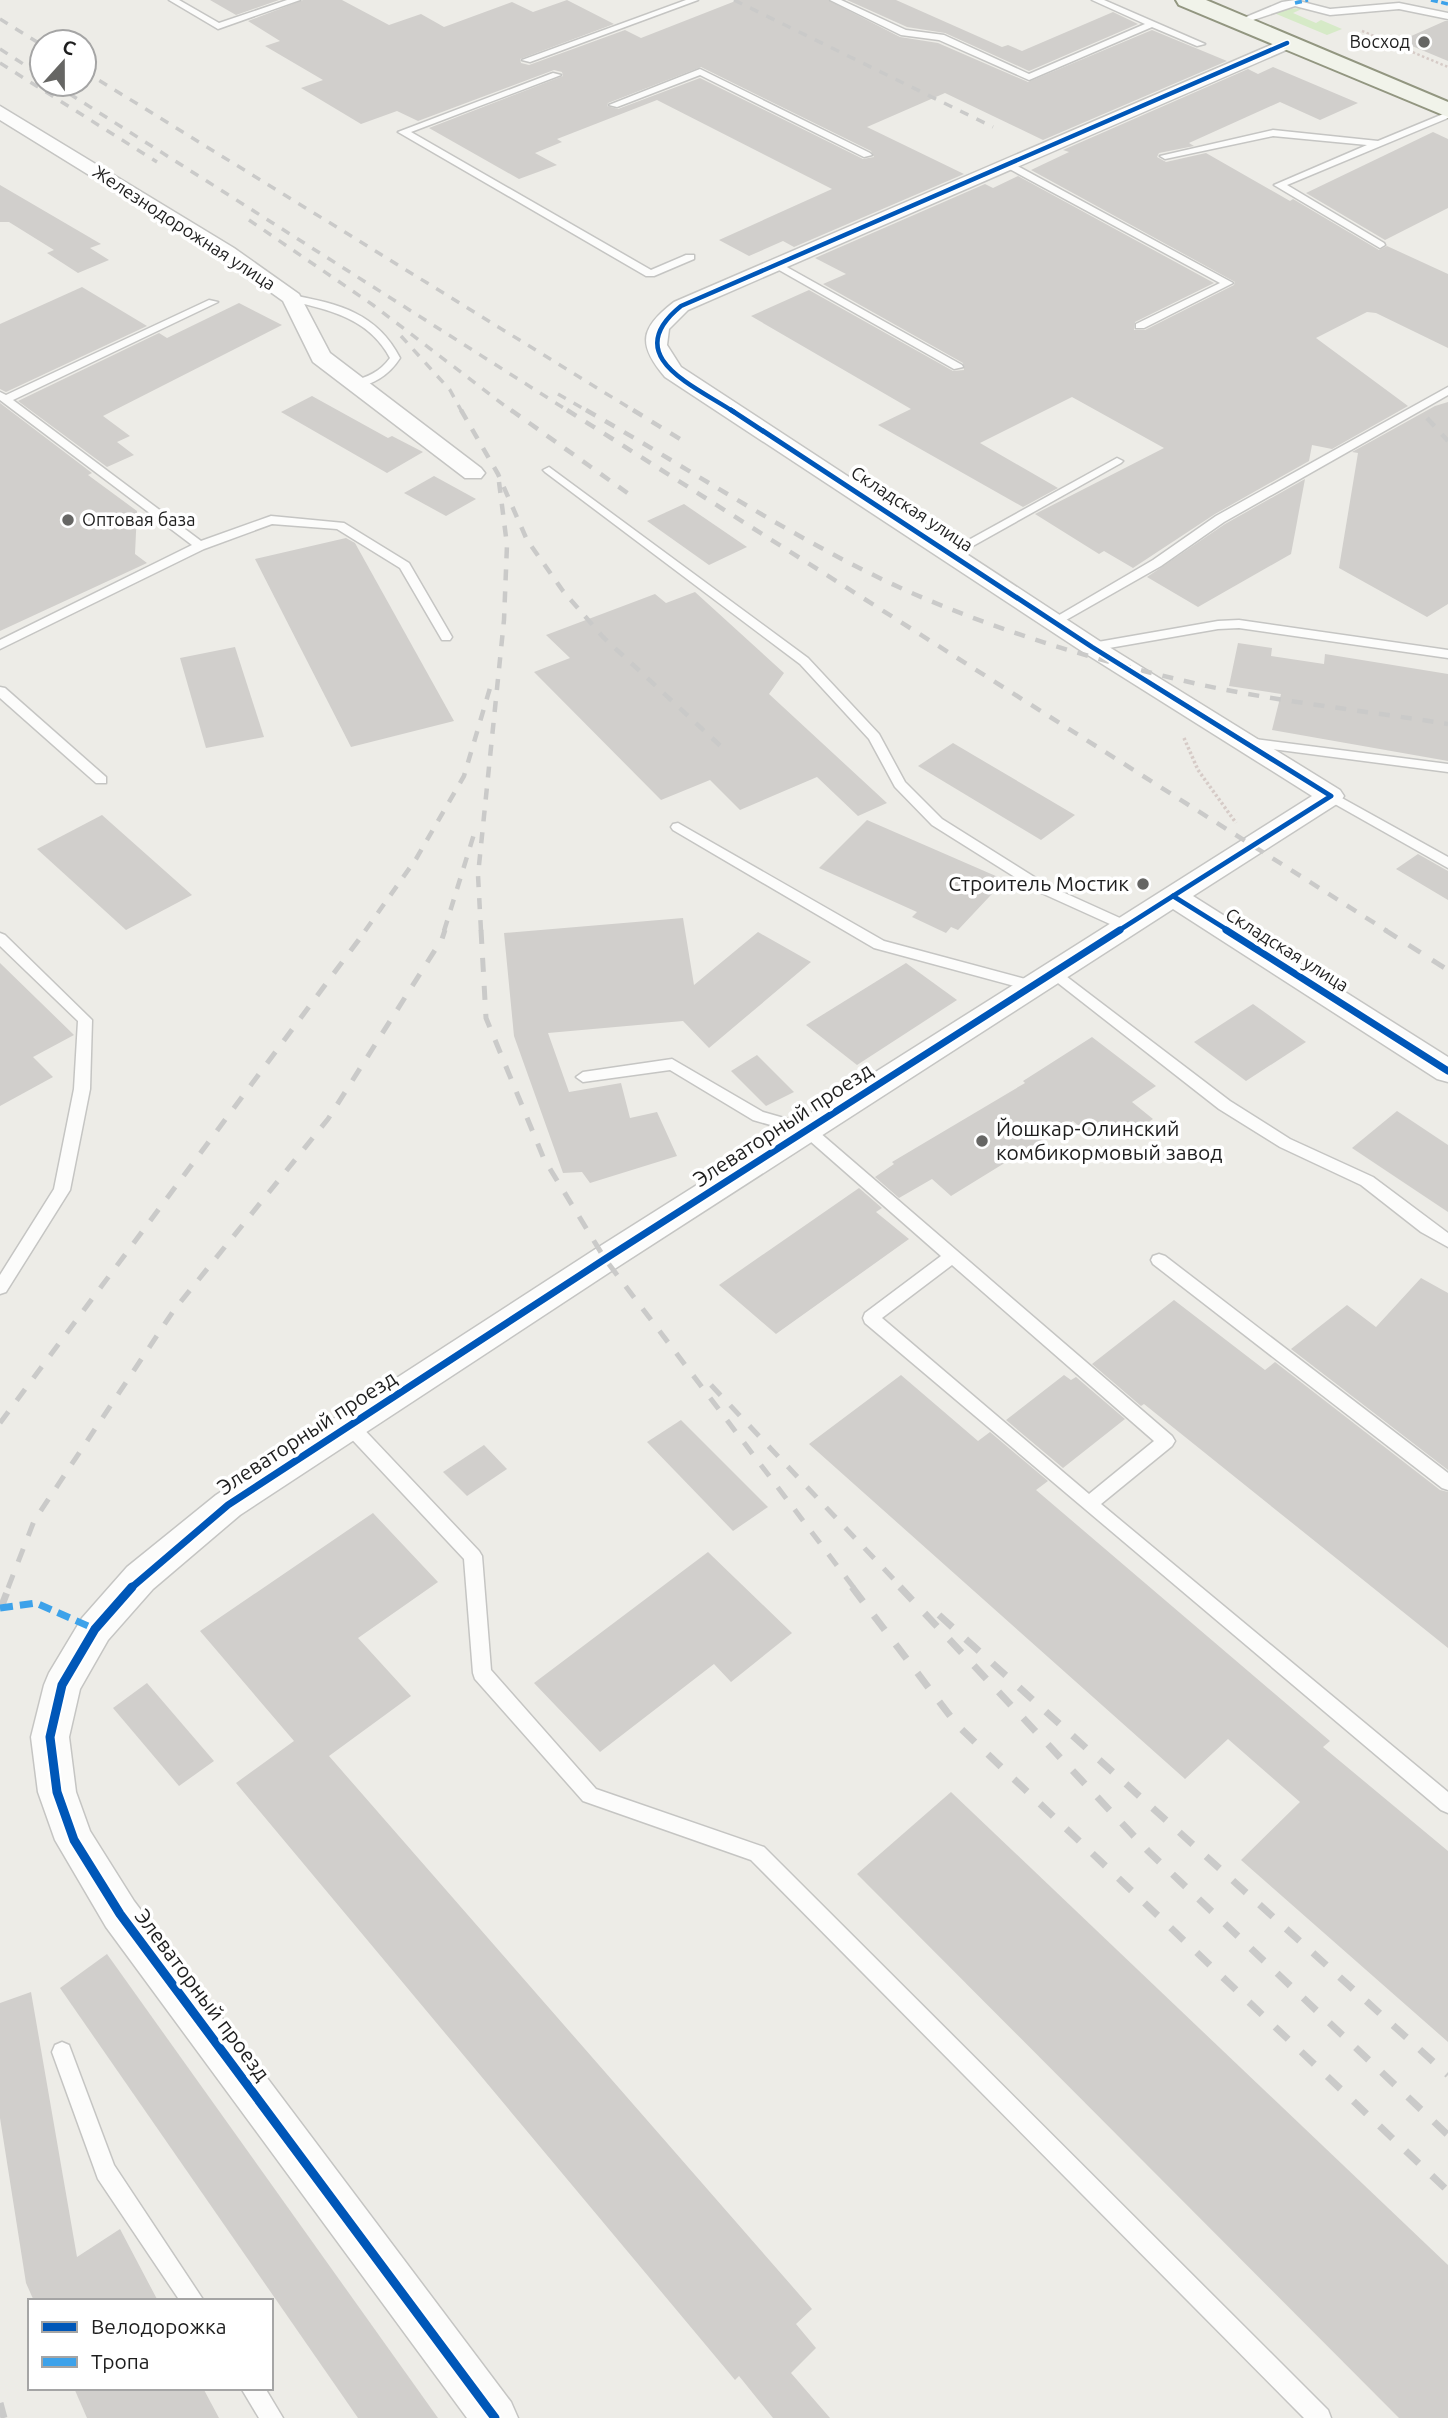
<svg xmlns="http://www.w3.org/2000/svg" width="1448" height="2418" font-family="Ubuntu,sans-serif">
<rect width="100%" height="100%" fill="#edece7"/>
<!-- grass -->
<path fill="#d6eac7" d="M1304 8 1293 13 1316 23 1321 20 1342 29 1327 35 1274 13 1283 9Z"/>
<!-- building -->
<g fill="#d1cfcc" fill-rule="evenodd">
<path d="M210 0H279L236 15Z"/>
<path d="M303 0H342L389 25 421 14 444 27 512 2 533 12 567 0 614 24 520 59 521 63 529 65 625 30 641 38 738 0H828L900 37 938 43 1028 82 1152 30 1227 61 1043 140 945 93 867 127 964 174 794 247 783 241 749 256 719 240 832 189 657 100 557 139 562 142 535 153 557 165 519 179 429 128 563 76 562 72 554 70 418 121 397 111 361 124 301 88 323 80 265 46 280 41 248 21ZM701 67 871 151 874 157 863 159 700 78 618 109 607 106 608 103Z"/>
<path d="M847 0H896L1002 47 1008 45 1022 51 1113 12 1138 24 1029 71 945 33 907 27Z"/>
<path d="M1445 21H1448V61L1400 41Z"/>
<path d="M1273 67 1358 103 1320 120 1280 102 1189 143 1194 146 1159 153 1157 157 1166 162 1206 153 1290 201 1293 199 1379 250 1387 246 1448 274V348L1376 313 1367 312 1316 338 1408 406 1332 449 1312 445 1309 461 1215 514 1133 568 1104 551 1099 554 1035 514 1164 448 1072 397 980 443 1058 488 1023 507 878 425 911 409 751 316 809 290 953 371 964 370 963 363 823 284 846 274 815 258 985 184 993 188 1018 176 1214 283 1135 322 1134 330H1145L1234 285 1235 282 1031 170 1069 152 1063 150 1248 69 1258 74Z"/>
<path d="M1433 132 1448 139V208L1385 240 1306 193Z"/>
<path d="M0 185 101 244 90 248 109 260 78 273 47 253 54 250 9 222H0Z"/>
<path d="M82 287 147 326 6 392 0 389V324Z"/>
<path d="M239 303 282 325 103 416 130 436 117 442 134 455 107 467 18 401 159 333 167 338Z"/>
<path d="M312 396 388 438 392 436 423 452 387 473 281 412Z"/>
<path d="M1448 402V604L1427 617 1339 568 1358 453 1352 452 1435 406Z"/>
<path d="M0 403 92 473 88 475 137 511 135 554 147 563 0 631Z"/>
<path d="M434 476 476 499 446 516 404 493Z"/>
<path d="M1305 479 1291 554 1198 607 1147 577 1225 524Z"/>
<path d="M684 504 747 547 709 565 647 521Z"/>
<path d="M346 538 355 543 454 721 351 747 255 559Z"/>
<path d="M695 592 784 673 769 694 887 803 858 816 817 777 740 810 710 780 661 800 534 672 570 658 546 635 655 594 666 603Z"/>
<path d="M1238 643 1272 648 1271 656 1324 664 1325 654 1448 674V761L1272 730 1281 694 1229 686Z"/>
<path d="M235 647 264 737 206 748 180 658Z"/>
<path d="M953 743 1075 815 1041 840 918 766Z"/>
<path d="M102 815 192 895 126 930 37 849Z"/>
<path d="M867 820 1005 880 958 930 951 927 946 933 912 917 917 912 819 868Z"/>
<path d="M1418 854 1448 871V900L1396 869Z"/>
<path d="M683 918 694 985 758 932 811 962 709 1048 683 1021 548 1033 569 1092 621 1083 630 1118 657 1112 677 1156 590 1183 582 1172 563 1173 514 1036 504 933Z"/>
<path d="M0 963 74 1035 33 1057 53 1077 0 1106Z"/>
<path d="M906 963 957 1000 857 1065 806 1025Z"/>
<path d="M1253 1004 1306 1042 1246 1081 1194 1042Z"/>
<path d="M1092 1037 1156 1086 1132 1102 1153 1119 1127 1136 1106 1120 1086 1132 1073 1121 951 1196 932 1179 899 1198 875 1177 894 1164 892 1162 1025 1083 1023 1081Z"/>
<path d="M757 1055 794 1092 766 1106 731 1071Z"/>
<path d="M1397 1111 1448 1145V1212L1352 1148Z"/>
<path d="M859 1188 882 1208 876 1212 909 1239 776 1334 719 1285Z"/>
<path d="M1421 1278 1448 1293V1470L1291 1349 1347 1305 1376 1327Z"/>
<path d="M1174 1300 1265 1370 1275 1362 1440 1490 1448 1492V1648L1144 1404 1141 1406 1092 1364Z"/>
<path d="M901 1375 978 1441 990 1432 1048 1481 1036 1490 1330 1741 1323 1747 1448 1851V2042L1241 1860 1300 1802 1228 1739 1185 1779 809 1444Z"/>
<path d="M1064 1375 1071 1380 1076 1377 1125 1419 1063 1468 1006 1420Z"/>
<path d="M681 1420 768 1507 733 1531 647 1442Z"/>
<path d="M484 1445 507 1469 467 1496 443 1472Z"/>
<path d="M373 1513 438 1582 358 1638 411 1696 329 1756 812 2309 796 2324 816 2348 791 2373 830 2418H773L739 2376 735 2380 236 1783 294 1741 200 1631Z"/>
<path d="M708 1552 792 1633 731 1682 714 1664 600 1752 534 1683Z"/>
<path d="M147 1683 214 1761 179 1786 113 1708Z"/>
<path d="M951 1792 1448 2265V2418H1399L857 1874Z"/>
<path d="M107 1954 438 2418H358L60 1988Z"/>
<path d="M31 1992 77 2257 120 2229 158 2301H34L26 2283 0 2118V2003Z"/>
<path d="M74 2388H203L219 2418H87Z"/>
</g>
<g fill="none" stroke-linecap="round" stroke-linejoin="round">
<defs>
<g id="lane">
<path d="M169 0H179L219 23 287 0H300L218 29Z"/>
<path d="M686 0H698L530 62 522 60Z"/>
<path d="M830 0H841L906 30 944 35 1029 74 1145 24 1092 0H1104L1205 44 1197 46 1152 27 1029 80 939 40 901 35Z"/>
<path d="M1295 0 1330 9 1399 3 1448 13V19L1399 9 1330 15 1295 6 1241 24 1234 22 1282 2Z"/>
<path d="M700 69 870 153 872 155 864 157 700 75 617 107 609 105Z"/>
<path d="M553 73 561 75 411 132 651 270 686 255H694V259L654 276H646L398 132Z"/>
<path d="M1448 112V118L1287 185 1384 243 1385 245 1380 248 1274 185 1367 145 1273 136 1165 159 1160 156 1273 130 1378 141Z"/>
<path d="M1004 162H1010L1233 283 1144 328H1136V324L1220 283 1004 166Z"/>
<path d="M776 261 962 365 963 367 954 369 772 266 771 264Z"/>
<path d="M292 295C339 304 377 313 400 358 390 374 371 388 351 386V382C367 377 380 372 390 358 369 318 329 310 288 300V296Z"/>
<path d="M209 300 218 302 13 400 201 541 271 516 344 523 409 563 452 637 450 640H442L400 568 337 529 272 524 204 549 0 649V640L192 545 0 400V392L6 395Z"/>
<path d="M1448 387V395L1224 522 1161 566 1059 624 1055 625 1049 621 1153 560 1216 516Z"/>
<path d="M1117 458 1123 461 1121 463 955 556H947L945 553Z"/>
<path d="M549 467 808 658 879 734 905 782 942 819 1047 885 1131 923 1133 926 1131 929H1121L1037 891 932 825 895 787 869 739 800 664 545 472 543 470Z"/>
<path d="M1239 620 1448 650V658L1239 628 1218 629 1092 651 1086 647 1092 643 1218 621Z"/>
<path d="M0 687 5 688 106 777V783H96L0 698Z"/>
<path d="M1247 738 1448 764V772L1242 745 1240 742Z"/>
<path d="M1331 792 1448 857V868L1326 799V793Z"/>
<path d="M678 823 884 941 1033 981 1040 986 1033 991 874 948 673 830 671 827 673 824Z"/>
<path d="M0 933 5 935 92 1020 90 1089 70 1190 6 1292 0 1294V1275L54 1189 74 1089 78 1021 0 946Z"/>
<path d="M1054 967 1230 1101 1290 1139 1373 1177 1448 1233V1247L1421 1232 1361 1185 1280 1147 1219 1109 1049 976 1047 972 1049 968Z"/>
<path d="M672 1059 763 1112 812 1126 1172 1436 1175 1441 1172 1446 1101 1504 1448 1792V1813L1441 1810 865 1323 863 1318 865 1313 941 1256 802 1134 753 1120 670 1070 583 1082 576 1077 583 1072ZM952 1265 1154 1441 1089 1494 882 1318Z"/>
<path d="M1159 1254 1165 1256 1448 1473V1490L1442 1488 1153 1264 1151 1260 1153 1256Z"/>
<path d="M350 1419 356 1421 479 1551 482 1556 491 1670 596 1789 764 1847 1328 2410 1331 2418H1304L751 1860 583 1801 475 1679 473 1673 464 1559 344 1431 342 1426 344 1421Z"/>
<path d="M62 2042 69 2045 114 2165 204 2301H180L98 2179 52 2052 55 2045Z"/>
<path d="M241 2388H265L283 2418H259Z"/>
</g>
<g id="street">
<path d="M1287 38 1293 39 1296 43 1293 47 688 310 669 329 667 345 681 367 1101 642 1340 790 1344 796 1340 802 1193 896 1448 1057V1082L1437 1079 1173 909 616 1268 240 1515 153 1589 108 1640 80 1689 69 1737 76 1792 90 1831 134 1901 511 2402 518 2418H467L106 1927 55 1840 38 1792 31 1737 44 1685 49 1673 82 1618 127 1567 216 1495 594 1250 1312 796 1083 652 665 377C637 344 640 328 674 302Z"/>
<path d="M0 106 234 248 299 294 330 353 481 468 485 473 481 478H465L313 362 283 301 220 256 0 120Z"/>
</g>
<path id="secondary" d="M1176 0H1206L1448 102V117L1179 5Z"/>
</defs>
<!-- lane casing -->
<use href="#lane" stroke="#c5c5c3" stroke-width="3"/>
<!-- street casing -->
<use href="#street" stroke="#c5c5c3" stroke-width="3"/>
<!-- secondary casing -->
<use href="#secondary" stroke="#929680" stroke-width="4"/>
<!-- path-far1 -->
<path stroke="#d6cbc7" stroke-width="2.5" stroke-dasharray="2.5 2.5" stroke-linecap="butt" d="M1362 31 1448 67"/>
<!-- path -->
<path stroke="#d6cbc7" stroke-width="3.5" stroke-dasharray="2.5 2.5" stroke-linecap="butt" d="M1184 738 1198 770 1236 823"/>
<!-- lane -->
<use href="#lane" fill="#fcfcfb" fill-rule="evenodd"/>
<!-- street -->
<use href="#street" fill="#fcfcfb" fill-rule="evenodd"/>
<!-- secondary -->
<use href="#secondary" fill="#f1f3ea" fill-rule="evenodd"/>
<!-- rail-far3 -->
<g stroke="#cacac9" stroke-width="3.5" stroke-dasharray="9 9" stroke-linecap="butt">
<path d="M734 0 993 127"/>
<path d="M0 19 42 45"/>
<path d="M0 49 42 76"/>
<path d="M0 63 157 162"/>
<path d="M84 71 636 412"/>
<path d="M54 84 570 412"/>
<path d="M249 220 373 305 513 412"/>
<path d="M401 336 450 390 462 412"/>
<path d="M558 394 589 412"/>
</g>
<!-- rail-far2 -->
<g stroke="#cacac9" stroke-width="4.5" stroke-dasharray="11 11" stroke-linecap="butt">
<path d="M461 410 498 474 527 540 563 591 603 637 726 751"/>
<path d="M511 410 633 497"/>
<path d="M567 410 1387 931"/>
<path d="M586 410C695 472 799 543 914 594 1006 634 1105 663 1202 685 1281 702 1367 711 1448 724"/>
<path d="M633 410 680 439"/>
<path d="M1427 418 1448 441"/>
<path d="M365 931 416 859 464 776 490 688"/>
<path d="M444 931 475 831"/>
<path d="M481 931 478 875 504 620 507 545 498 474"/>
</g>
<!-- rail-far1 -->
<g stroke="#cacac9" stroke-width="5" stroke-dasharray="14 14" stroke-linecap="butt">
<path d="M481 930 486 1018 544 1159 605 1259 854 1588"/>
<path d="M1385 930 1448 970"/>
<path d="M711 1385 902 1588"/>
<path d="M0 1423 366 930"/>
<path d="M8 1588 34 1521 174 1310 328 1119 442 939 445 930"/>
</g>
<!-- rail -->
<g stroke="#cacac9" stroke-width="7" stroke-dasharray="18 18" stroke-linecap="butt">
<path d="M852 1587 957 1725 1448 2191"/>
<path d="M900 1587 1148 1851 1448 2135"/>
<path d="M0 1610 9 1587"/>
<path d="M939 1615 1448 2075"/>
<path d="M0 2403 4 2418"/>
</g>
<!-- quiet-far1 -->
<g stroke="#3da2ea" stroke-width="3.5" stroke-dasharray="7 3.5" stroke-linecap="butt">
<path d="M1431 0 1448 4"/>
<path d="M1295 3 1308 0"/>
</g>
<!-- quiet -->
<path stroke="#3da2ea" stroke-width="7" stroke-dasharray="13 7" stroke-linecap="butt" d="M0 1608 36 1603 95 1629"/>
<defs>
<path id="cycleway-far3" d="M734 412C693 385 619 356 681 306L1287 43"/>
<g id="cycleway-far2">
<path d="M731 410 1092 647 1331 796 1173 896 1229 931"/>
<path d="M1118 931 1173 896"/>
</g>
<g id="cycleway-far1">
<path d="M1226 930 1448 1071"/>
<path d="M131 1588 228 1505 605 1259 1120 930"/>
</g>
<path id="cycleway" d="M132 1587 95 1629 62 1685 50 1737 57 1792 74 1840 120 1914 495 2418"/>
</defs>
<!-- cycleway-far3 casing -->
<use href="#cycleway-far3" stroke="#fff" stroke-width="7"/>
<!-- cycleway-far2 casing -->
<use href="#cycleway-far2" stroke="#fff" stroke-width="9"/>
<!-- cycleway-far1 casing -->
<use href="#cycleway-far1" stroke="#fff" stroke-width="11"/>
<!-- cycleway casing -->
<use href="#cycleway" stroke="#fff" stroke-width="13"/>
<!-- cycleway-far3 -->
<use href="#cycleway-far3" stroke="#0057b8" stroke-width="4.5"/>
<!-- cycleway-far2 -->
<use href="#cycleway-far2" stroke="#0057b8" stroke-width="5"/>
<!-- cycleway-far1 -->
<use href="#cycleway-far1" stroke="#0057b8" stroke-width="7"/>
<!-- cycleway -->
<use href="#cycleway" stroke="#0057b8" stroke-width="9"/>
</g>
<!-- markers -->
<g fill="#666664" stroke="#fff" stroke-width="2.5">
<circle cx="1424" cy="42" r="7"/>
<circle cx="68" cy="520" r="7"/>
<circle cx="1143" cy="884" r="7"/>
<circle cx="982" cy="1141" r="7"/>
</g>
<g text-anchor="middle" stroke-width="7" stroke-linejoin="round" paint-order="stroke">
<!-- far-poi labels -->
<g font-size="18" fill="#1e1e1e" stroke="#fff" text-anchor="end">
<text x="1410" y="48">Восход</text>
<text x="82" y="526" text-anchor="start">Оптовая база</text>
</g>
<!-- far-street labels -->
<g font-size="18" fill="#1e1e1e" stroke="#fff">
<text transform="translate(184 228) rotate(33)" y="6">Железнодорожная улица</text>
<text transform="translate(912 509) rotate(33)" y="6">Складская улица</text>
<text transform="translate(1287 950) rotate(32)" y="6">Складская улица</text>
</g>
<!-- poi labels -->
<g font-size="21" fill="#1e1e1e" stroke="#fff" text-anchor="end">
<text x="1129" y="891">Строитель Мостик</text>
<text x="996" y="1136" text-anchor="start">Йошкар-Олинский<tspan x="996" dy="24">комбикормовый завод</tspan></text>
</g>
<!-- street labels -->
<g font-size="21" fill="#1e1e1e" stroke="#fff">
<text transform="translate(783 1125) rotate(-33)" y="7">Элеваторный проезд</text>
<text transform="translate(307 1433) rotate(-33)" y="7">Элеваторный проезд</text>
<text transform="translate(202 1995) rotate(53)" y="7">Элеваторный проезд</text>
</g>
</g>
<!-- legend -->
<rect x="28" y="2299" width="245" height="91" fill="#ffffff" stroke="#a5a5a5" stroke-width="2"/>
<rect x="42" y="2322" width="35" height="10" fill="#0057b8" stroke="#a5a5a5" stroke-width="2"/>
<text x="91" y="2334" font-size="21" fill="#1e1e1e">Велодорожка</text>
<rect x="42" y="2357" width="35" height="10" fill="#3da2ea" stroke="#a5a5a5" stroke-width="2"/>
<text x="91" y="2369" font-size="21" fill="#1e1e1e">Тропа</text>
<!-- north arrow -->
<g transform="translate(63 63) rotate(21)"><circle r="33" fill="#ffffff" stroke="#a5a5a5" stroke-width="2"/>
<path d="M0-5L12 26L0 18L-12 26Z" fill="#666664"/>
<text y="-10" font-size="19" font-weight="bold" text-anchor="middle" fill="#1e1e1e">С</text>
</g>
</svg>
